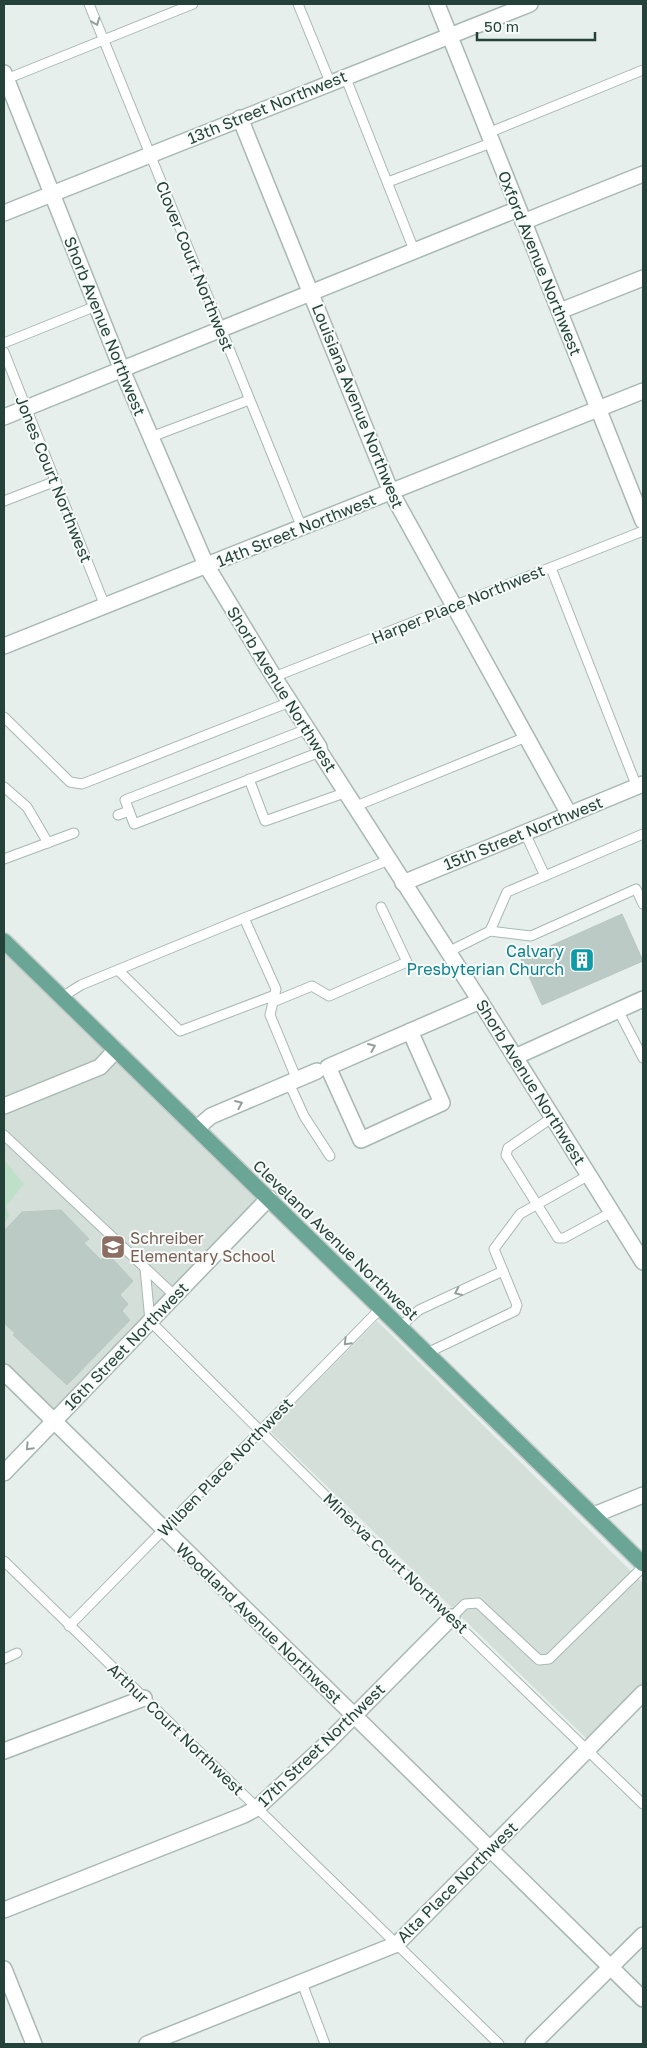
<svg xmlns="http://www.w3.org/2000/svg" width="647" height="2048" font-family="'Golos Text',sans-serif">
<rect width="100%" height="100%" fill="#e6efeb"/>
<!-- built -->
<g fill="#d4dfda">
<path d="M4 941 269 1198 54 1422 4 1372Z"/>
<path d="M377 1321 643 1583V1683L587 1739 269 1430Z"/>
</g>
<!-- green -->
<path fill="#bfe0c8" d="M4 1160 24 1184 6 1206 9 1216 4 1224Z"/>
<!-- building -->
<g fill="#bbcac4" stroke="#b8c9c2">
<path d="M622 914 643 961 542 1005 521 959Z"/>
<path d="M61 1210 89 1239 84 1243 101 1260 108 1254 133 1281 120 1295 128 1304 122 1311 130 1320 67 1385 13 1335 15 1333 4 1323V1231L22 1212Z"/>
</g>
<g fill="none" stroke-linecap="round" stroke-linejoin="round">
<defs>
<g id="service">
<path d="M89 4 302 528"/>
<path d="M298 4 330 82"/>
<path d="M345 76 414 250"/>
<path d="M4 80 193 4"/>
<path d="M488 133 643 70"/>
<path d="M388 182 491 143"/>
<path d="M4 343 96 306"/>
<path d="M4 352 105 606"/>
<path d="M151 437 249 400"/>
<path d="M4 501 56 481"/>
<path d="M551 568 637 787"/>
<path d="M274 677 643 531"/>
<path d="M4 717 70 782 82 784 290 702"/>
<path d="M307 729 125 800 134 824 320 752"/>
<path d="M249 779 265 821 347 792"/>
<path d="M4 787 27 807 48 843"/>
<path d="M356 806 526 737"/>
<path d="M118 815 129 811"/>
<path d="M525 833 545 876"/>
<path d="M4 859 74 833"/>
<path d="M490 931 507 892 643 834"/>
<path d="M448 952 490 931 531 936 636 889 643 904"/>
<path d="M118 970 180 1031 275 995"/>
<path d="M62 997 81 985 244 918"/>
<path d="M273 1002 312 986 329 996 407 962 381 907"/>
<path d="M618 1010 643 1058"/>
<path d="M297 1080 270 1015 276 989 244 918 389 860"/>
<path d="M289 1083 304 1116 330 1156"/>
<path d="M553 1117 508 1148 506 1155 558 1238H564L612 1212"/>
<path d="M4 1135 174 1295"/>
<path d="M145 1268 150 1321 374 1544 643 1804"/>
<path d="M400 1327 419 1310 503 1271"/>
<path d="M427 1353 515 1311 517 1305 494 1249 520 1214 589 1175"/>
<path d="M4 1561 499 2044"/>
<path d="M452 1617 465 1604 478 1603 539 1660 549 1659 643 1567"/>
<path d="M69 1626 381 1308"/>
<path d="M4 1659 17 1653"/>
<path d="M302 1983 325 2044"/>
</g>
<g id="minor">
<path d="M437 4 643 521"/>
<path d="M240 118 391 492 569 814"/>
<path d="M4 213 530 4"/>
<path d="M523 222 643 174"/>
<path d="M560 311 643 278"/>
<path d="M4 417 518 209"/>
<path d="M4 646 643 391"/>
<path d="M403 883 643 784"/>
<path d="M410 1031 442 1103 361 1140 328 1067 480 1001"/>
<path d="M515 1057 643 999"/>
<path d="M197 1128 211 1116 317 1071"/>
<path d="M4 1372 643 1999"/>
<path d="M4 1473 269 1198"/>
<path d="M4 1751 144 1698"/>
<path d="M4 1910 244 1815 257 1808 325 1745 452 1617"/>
<path d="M4 1969 34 2044"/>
<path d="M147 2044 397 1944 643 1693"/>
<path d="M533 2044 643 1935"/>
</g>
<g id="tertiary">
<path d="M4 73 122 370 206 565 274 677 319 747 320 752 480 1001 643 1262"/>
<path d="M4 1106 100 1067 116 1050"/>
<path d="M594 1515 643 1495"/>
</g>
<path id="primary" d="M4 941 643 1564"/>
</defs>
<!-- service casing -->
<use href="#service" stroke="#a8b8b2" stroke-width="11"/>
<!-- minor casing -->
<use href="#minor" stroke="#a8b8b2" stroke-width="18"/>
<!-- tertiary casing -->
<use href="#tertiary" stroke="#a8b8b2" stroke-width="18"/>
<!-- primary casing -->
<use href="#primary" stroke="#c2cac8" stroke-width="18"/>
<!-- service -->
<use href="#service" stroke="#fff" stroke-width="9"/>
<!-- minor -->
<use href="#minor" stroke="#fff" stroke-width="15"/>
<!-- tertiary -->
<use href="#tertiary" stroke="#fff" stroke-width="15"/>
<!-- primary -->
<use href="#primary" stroke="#6aa596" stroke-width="15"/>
</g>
<!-- one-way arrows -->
<defs><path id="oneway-chevron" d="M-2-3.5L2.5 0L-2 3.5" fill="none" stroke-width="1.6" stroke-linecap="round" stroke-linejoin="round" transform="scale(1.25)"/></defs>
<g stroke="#92a09c">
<use href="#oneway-chevron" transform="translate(96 22) rotate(68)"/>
<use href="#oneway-chevron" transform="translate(372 1047) rotate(-23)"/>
<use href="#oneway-chevron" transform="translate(239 1104) rotate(-23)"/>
<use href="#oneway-chevron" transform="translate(458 1292) rotate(155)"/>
<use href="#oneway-chevron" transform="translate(347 1342) rotate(134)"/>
<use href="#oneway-chevron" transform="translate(29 1447) rotate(134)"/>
</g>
<!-- icons -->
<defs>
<symbol id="building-square" viewBox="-11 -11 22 22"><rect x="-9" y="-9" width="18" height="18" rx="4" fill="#0f9aa8" stroke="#f7fbf9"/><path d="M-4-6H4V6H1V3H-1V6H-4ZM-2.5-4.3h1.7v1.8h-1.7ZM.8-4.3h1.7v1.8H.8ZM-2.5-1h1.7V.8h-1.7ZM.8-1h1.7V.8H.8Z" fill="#fff"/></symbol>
<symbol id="school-square" viewBox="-11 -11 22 22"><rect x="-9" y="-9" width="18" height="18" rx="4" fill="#8d6e63" stroke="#f7fbf9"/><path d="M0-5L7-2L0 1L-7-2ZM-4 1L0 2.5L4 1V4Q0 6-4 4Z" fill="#fff"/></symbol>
</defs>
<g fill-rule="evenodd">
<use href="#building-square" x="568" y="946" width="28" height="28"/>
<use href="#school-square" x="99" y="1233" width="28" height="28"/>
</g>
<g text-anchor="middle" stroke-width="4" stroke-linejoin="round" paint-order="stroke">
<!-- street labels -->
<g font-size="16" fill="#24423a" stroke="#f7fbf9">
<text transform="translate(267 107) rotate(-22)" y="6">13th Street Northwest</text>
<text transform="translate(540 263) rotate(68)" y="6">Oxford Avenue Northwest</text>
<text transform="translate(195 266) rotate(68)" y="6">Clover Court Northwest</text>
<text transform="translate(105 326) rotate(68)" y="6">Shorb Avenue Northwest</text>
<text transform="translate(358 406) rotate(68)" y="6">Louisiana Avenue Northwest</text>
<text transform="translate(54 479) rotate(68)" y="6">Jones Court Northwest</text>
<text transform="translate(296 530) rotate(-22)" y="6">14th Street Northwest</text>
<text transform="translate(458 604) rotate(-22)" y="6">Harper Place Northwest</text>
<text transform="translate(282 689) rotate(58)" y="6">Shorb Avenue Northwest</text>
<text transform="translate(523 833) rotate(-22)" y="6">15th Street Northwest</text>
<text transform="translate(531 1082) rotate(58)" y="6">Shorb Avenue Northwest</text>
<text transform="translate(336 1240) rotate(44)" y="6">Cleveland Avenue Northwest</text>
<text transform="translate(126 1346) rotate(-46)" y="6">16th Street Northwest</text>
<text transform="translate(225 1467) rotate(-46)" y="6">Wilben Place Northwest</text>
<text transform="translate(396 1563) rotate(44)" y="6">Minerva Court Northwest</text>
<text transform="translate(259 1623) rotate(44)" y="6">Woodland Avenue Northwest</text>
<text transform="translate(176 1729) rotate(44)" y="6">Arthur Court Northwest</text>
<text transform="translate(321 1745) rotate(-44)" y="6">17th Street Northwest</text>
<text transform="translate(457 1882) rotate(-45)" y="6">Alta Place Northwest</text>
</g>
<!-- culture labels -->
<g font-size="16" fill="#0d838f" stroke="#f7fbf9" text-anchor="end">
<text x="564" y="957">Calvary<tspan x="564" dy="18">Presbyterian Church</tspan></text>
</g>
<!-- education labels -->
<g font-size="16" fill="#785e54" stroke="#f7fbf9" text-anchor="start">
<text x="130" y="1244">Schreiber<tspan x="130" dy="18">Elementary School</tspan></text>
</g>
</g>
<!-- border -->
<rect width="647" height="2048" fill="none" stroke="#24423a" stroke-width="10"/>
<!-- scale -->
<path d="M477 32v8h118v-8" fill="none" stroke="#24423a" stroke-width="2.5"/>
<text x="484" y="32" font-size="15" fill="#24423a" stroke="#f7fbf9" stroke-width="4" paint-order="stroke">50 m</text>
</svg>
